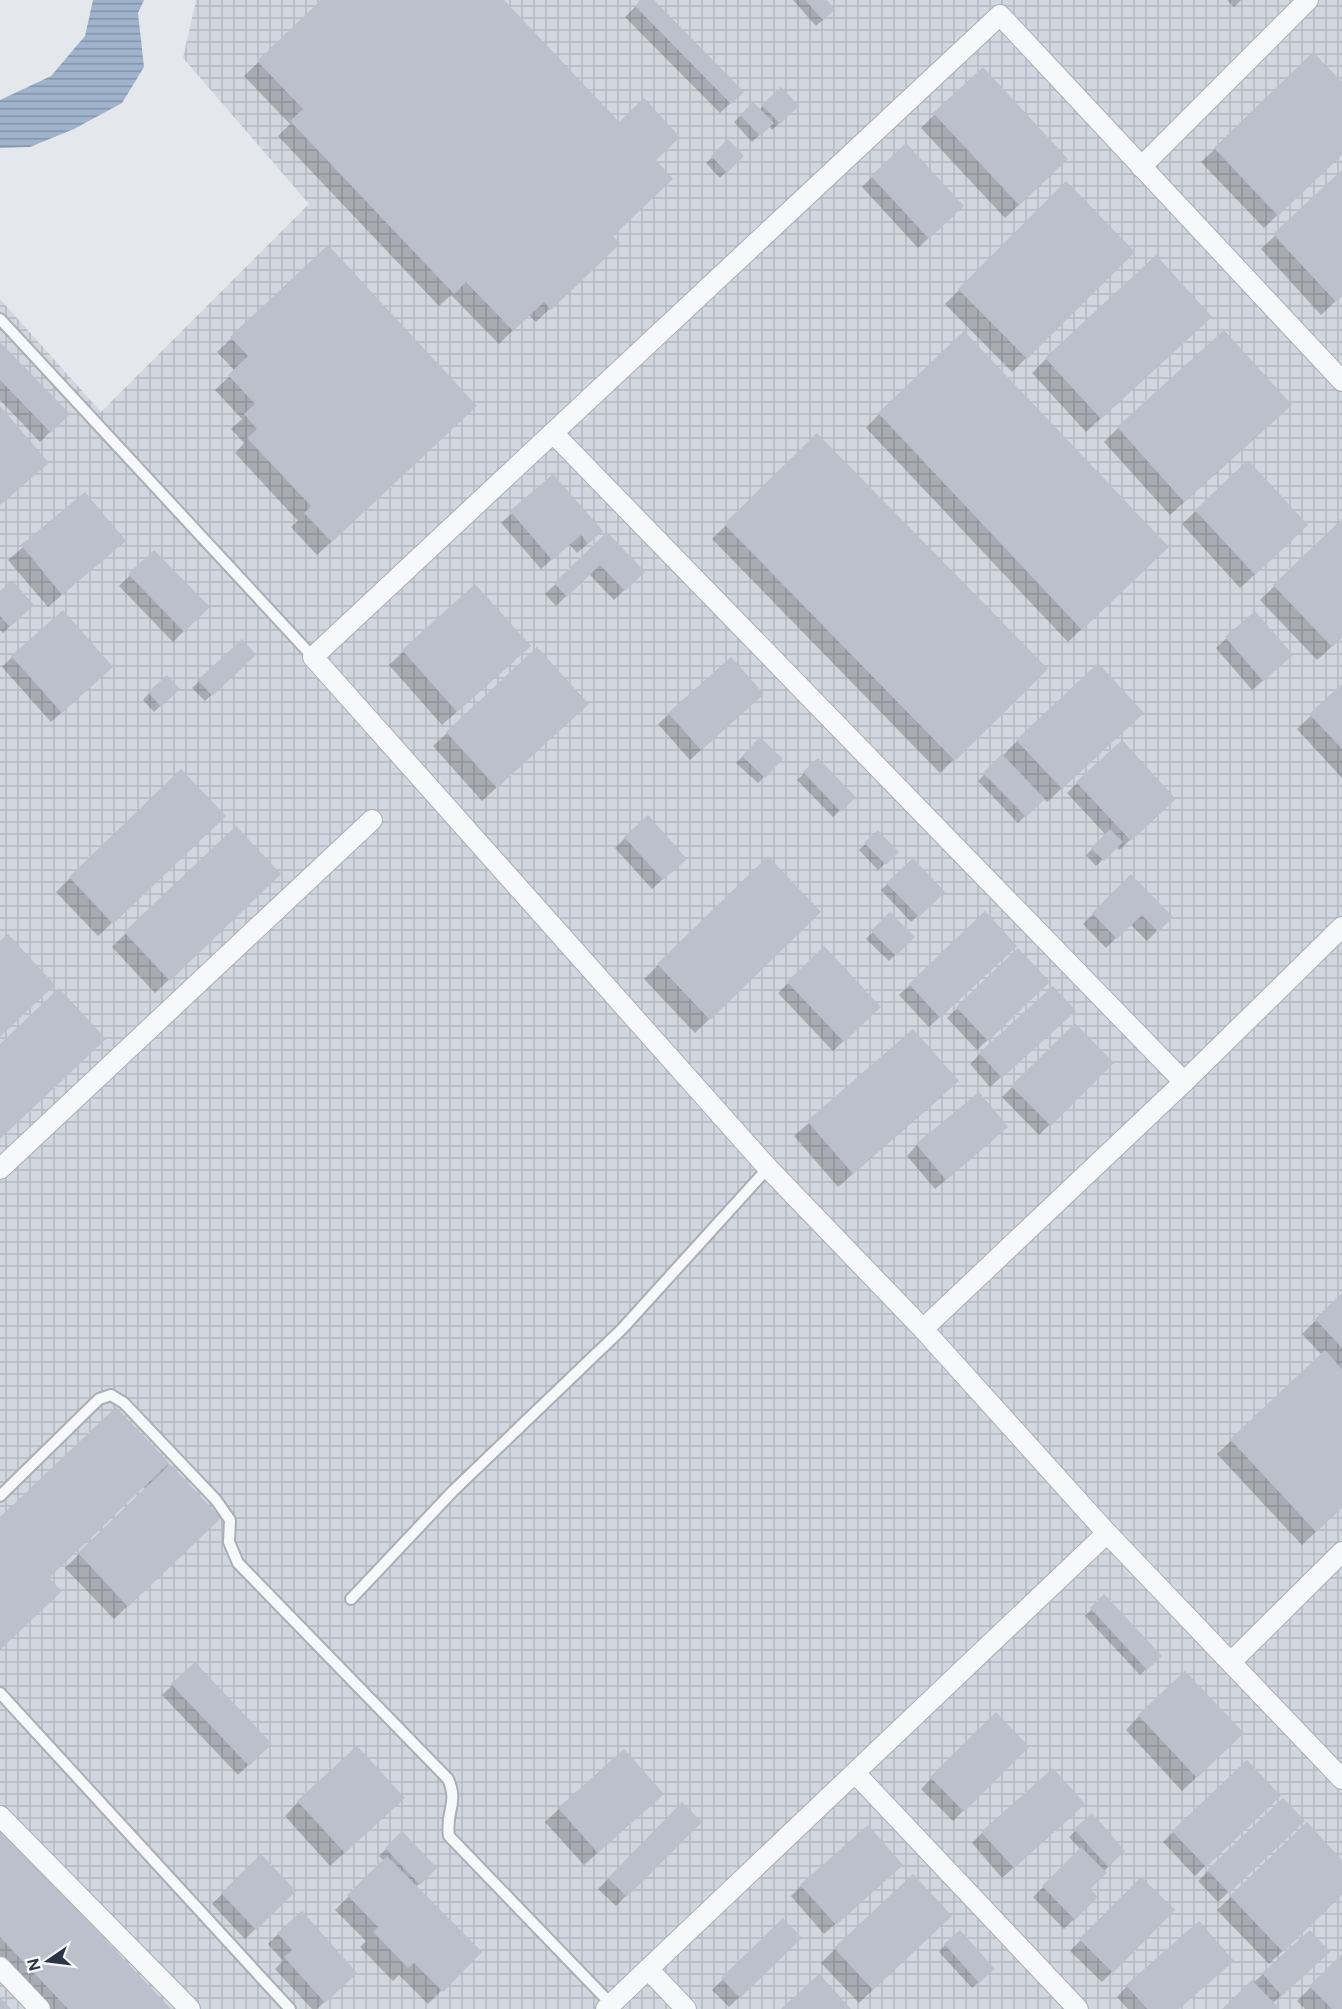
<svg xmlns="http://www.w3.org/2000/svg" width="1342" height="2009" font-family="Figtree,sans-serif">
<defs>
<pattern id="industrial-grid" width="8" height="8" patternUnits="userSpaceOnUse" patternTransform="scale(1.5)"><rect width="8" height="8" fill="#d2d6de"/><path d="M0 4h8M4 0v8" fill="none" stroke="#b4b8c0"/></pattern>
<pattern id="water-rules" width="6" height="5" patternUnits="userSpaceOnUse" patternTransform="scale(1.5)"><rect width="6" height="5" fill="#9fb4cc"/><path d="M0 2.5h6" fill="none" stroke="#8293a7"/></pattern>
</defs>
<rect width="100%" height="100%" fill="#e4e7ec"/>
<!-- industrial -->
<path fill="url(#industrial-grid)" d="M196 0H1342V2009H0V299L101 412 309 204 183 58Z"/>
<!-- water -->
<path fill="url(#water-rules)" d="M93 0H144L138 13 144 67 122 103 74 129 30 147 0 148V100L51 76 85 36Z"/>
<!-- shadow -->
<g fill="#0003">
<path d="M323 0H502L654 160 611 237 604 257 536 322 529 315 499 344 451 295 439 306 278 136 290 124 244 76Z"/>
<path d="M642 0H652L742 92 720 113 625 17Z"/>
<path d="M793 0H825L827 16 816 26Z"/>
<path d="M1227 0H1241L1234 7Z"/>
<path d="M1342 84V154L1264 228 1201 162 1215 149Z"/>
<path d="M781 90 797 106 772 130 769 126 752 142 734 122 753 104 759 110Z"/>
<path d="M935 114 1053 173 1005 218 921 128Z"/>
<path d="M728 141 742 156 720 178 706 163Z"/>
<path d="M1342 172V295L1321 315 1261 249Z"/>
<path d="M872 177 952 216 918 248 862 187Z"/>
<path d="M1066 184 1133 252 1012 372 945 304Z"/>
<path d="M328 247 461 420 317 555 291 527 298 521 235 453 244 443 231 429 242 419 215 390 235 371 217 352Z"/>
<path d="M1196 331 1086 432 1032 373 1046 359Z"/>
<path d="M0 344 68 414 40 442 0 400Z"/>
<path d="M879 414 1153 560 1068 642 866 428Z"/>
<path d="M1276 419 1170 515 1104 442 1118 428Z"/>
<path d="M817 435 1046 669 940 773 712 539Z"/>
<path d="M553 476 591 541 577 553 569 544 541 569 501 523Z"/>
<path d="M85 494 124 541 48 607 8 560Z"/>
<path d="M1196 511 1293 539 1240 588 1182 524Z"/>
<path d="M1342 521V637L1317 660 1260 600Z"/>
<path d="M607 535 643 572 614 600 589 574 556 606 545 594Z"/>
<path d="M154 552 208 607 173 642 119 586Z"/>
<path d="M475 586 515 660 442 725 389 665Z"/>
<path d="M0 593 25 612 3 633 0 630Z"/>
<path d="M1254 613 1281 665 1252 690 1216 648Z"/>
<path d="M242 641 254 655 205 701 192 688Z"/>
<path d="M12 657 101 677 51 722 2 667Z"/>
<path d="M731 659 752 704 690 760 658 724Z"/>
<path d="M1342 686V778L1297 729Z"/>
<path d="M178 689 154 712 143 700 149 693Z"/>
<path d="M573 717 482 801 433 746 447 733Z"/>
<path d="M1129 726 1047 802 1043 798 1018 823 978 781 1017 741Z"/>
<path d="M760 739 781 759 758 783 736 763Z"/>
<path d="M818 760 854 797 833 817 797 780Z"/>
<path d="M1077 783 1164 809 1119 850 1116 847 1096 866 1086 855 1106 835 1067 793Z"/>
<path d="M210 830 98 936 56 892 70 878Z"/>
<path d="M878 832 897 852 878 870 859 850Z"/>
<path d="M625 838 674 869 652 889 615 848Z"/>
<path d="M768 858 819 912 695 1033 644 979Z"/>
<path d="M913 860 943 892 911 922 881 890Z"/>
<path d="M1131 876 1171 917 1147 941 1130 924 1106 948 1083 924Z"/>
<path d="M265 888 155 993 112 947 125 934Z"/>
<path d="M890 914 913 937 889 961 866 939Z"/>
<path d="M824 948 879 1007 833 1051 778 993Z"/>
<path d="M1017 950 1048 982 977 1050 947 1018Z"/>
<path d="M1005 956 929 1027 899 995 910 985Z"/>
<path d="M1063 1021 990 1087 970 1064 980 1054Z"/>
<path d="M1075 1025 1112 1063 1039 1135 1002 1097Z"/>
<path d="M913 1031 943 1095 838 1187 794 1136Z"/>
<path d="M996 1137 935 1189 907 1156 917 1145Z"/>
<path d="M1342 1295V1507L1302 1545 1217 1454 1322 1355 1302 1334Z"/>
<path d="M116 1409 219 1518 114 1619 65 1568 145 1489 143 1487 47 1578 0 1649V1519Z"/>
<path d="M1104 1597 1160 1656 1140 1675 1085 1616Z"/>
<path d="M195 1664 270 1744 238 1775 162 1695Z"/>
<path d="M996 1714 1027 1747 953 1821 921 1789Z"/>
<path d="M1139 1716 1228 1747 1182 1791 1126 1730Z"/>
<path d="M298 1802 389 1812 330 1866 285 1816Z"/>
<path d="M682 1805 700 1822 616 1906 598 1889Z"/>
<path d="M1268 1806 1195 1876 1163 1842 1173 1832Z"/>
<path d="M648 1807 584 1865 545 1822 559 1809Z"/>
<path d="M1073 1815 1002 1878 972 1843 982 1833Z"/>
<path d="M1092 1816 1123 1851 1088 1889 1096 1897 1064 1929 1033 1897 1081 1850 1069 1837Z"/>
<path d="M0 1830 169 2009H41L0 1965Z"/>
<path d="M1293 1831 1218 1902 1198 1881 1208 1871Z"/>
<path d="M402 1833 435 1868 416 1887 480 1952 428 2004 399 1975 393 1981 360 1947 366 1941 335 1910 384 1861 379 1856Z"/>
<path d="M261 1856 294 1891 245 1939 212 1904Z"/>
<path d="M1342 1862V1894L1269 1964 1217 1910 1231 1897Z"/>
<path d="M891 1875 824 1934 791 1896 801 1886Z"/>
<path d="M1141 1879 1172 1910 1102 1982 1070 1951Z"/>
<path d="M783 1920 800 1938 729 2007 712 1990Z"/>
<path d="M936 1930 859 2003 821 1963 835 1949Z"/>
<path d="M1310 1932 1318 1962 1273 2003 1278 2009H1224Z"/>
<path d="M278 1934 345 1983 317 2009H312L275 1969 283 1961 268 1944Z"/>
<path d="M945 1945 993 1969 972 1988 939 1952Z"/>
<path d="M1342 1956V2009H1305L1297 2001Z"/>
<path d="M1127 1986 1178 2009H1128L1117 1997Z"/>
</g>
<!-- building -->
<g fill="#bbc0ca">
<path d="M321 0H504L619 122 644 98 680 137 656 160 673 179 613 236 620 244 551 310 544 302 513 331 466 282 454 294 290 121 303 109 257 61Z"/>
<path d="M640 0H654L744 92 731 104 635 6Z"/>
<path d="M805 0H827L835 10 823 20Z"/>
<path d="M1313 52 1342 82V155L1278 216 1214 148Z"/>
<path d="M983 67 1068 159 1019 205 933 113Z"/>
<path d="M781 87 799 106 780 124 762 105Z"/>
<path d="M753 102 774 123 760 136 740 115Z"/>
<path d="M728 139 744 156 727 173 711 156Z"/>
<path d="M906 143 964 206 929 239 871 176Z"/>
<path d="M1342 170V296L1336 302 1273 234Z"/>
<path d="M1066 181 1135 252 1027 359 958 289Z"/>
<path d="M328 245 477 406 332 542 304 513 311 506 247 438 257 429 244 414 255 404 228 375 248 356 230 337Z"/>
<path d="M1156 255 1212 317 1101 419 1045 358Z"/>
<path d="M1224 330 1292 405 1184 502 1117 427Z"/>
<path d="M964 331 1169 547 1082 630 878 413Z"/>
<path d="M0 342 70 414 51 433 0 380Z"/>
<path d="M0 406 49 463 0 505Z"/>
<path d="M817 433 1048 669 955 761 724 524Z"/>
<path d="M1248 460 1308 525 1255 575 1195 510Z"/>
<path d="M553 474 603 531 588 544 581 535 552 560 510 511Z"/>
<path d="M85 492 126 541 62 595 21 545Z"/>
<path d="M1342 519V638L1332 647 1273 585Z"/>
<path d="M607 532 645 572 625 591 600 565 567 597 554 583Z"/>
<path d="M154 550 210 607 184 632 128 574Z"/>
<path d="M12 580 34 605 10 627 0 616V591Z"/>
<path d="M475 584 531 646 457 712 402 650Z"/>
<path d="M63 610 113 667 62 713 11 656Z"/>
<path d="M1255 611 1293 655 1263 681 1225 637Z"/>
<path d="M242 639 256 655 212 696 198 680Z"/>
<path d="M537 647 589 704 497 788 446 732Z"/>
<path d="M731 657 764 694 701 750 668 713Z"/>
<path d="M1098 663 1144 713 1062 789 1016 740Z"/>
<path d="M167 675 180 689 161 707 148 692Z"/>
<path d="M1342 684V749L1309 714Z"/>
<path d="M760 737 783 759 765 778 742 756Z"/>
<path d="M1122 740 1176 799 1131 841 1076 782Z"/>
<path d="M1002 754 1045 799 1026 817 983 773Z"/>
<path d="M818 758 856 797 841 812 803 772Z"/>
<path d="M181 769 226 816 113 924 69 877Z"/>
<path d="M648 815 687 859 663 880 624 837Z"/>
<path d="M236 826 281 874 170 981 124 932Z"/>
<path d="M1110 829 1123 842 1104 861 1091 848Z"/>
<path d="M878 830 899 852 886 865 864 843Z"/>
<path d="M768 856 821 912 710 1020 657 964Z"/>
<path d="M913 858 945 892 919 917 886 883Z"/>
<path d="M1131 874 1173 917 1158 932 1142 915 1117 939 1092 913Z"/>
<path d="M985 911 1017 946 940 1018 909 984Z"/>
<path d="M890 912 915 937 896 956 871 931Z"/>
<path d="M8 934 55 985 0 1037V941Z"/>
<path d="M824 946 881 1007 844 1042 787 982Z"/>
<path d="M1018 948 1050 982 988 1041 956 1007Z"/>
<path d="M1053 986 1076 1011 1002 1078 979 1053Z"/>
<path d="M59 988 106 1039 0 1139V1044Z"/>
<path d="M1075 1023 1114 1063 1051 1126 1011 1086Z"/>
<path d="M913 1029 959 1081 853 1174 807 1121Z"/>
<path d="M979 1092 1008 1127 946 1180 916 1144Z"/>
<path d="M1342 1293V1348L1315 1319Z"/>
<path d="M1325 1350 1342 1369V1508L1316 1532 1230 1439Z"/>
<path d="M116 1407 169 1463 49 1578 62 1591 0 1650V1517Z"/>
<path d="M170 1464 221 1518 128 1607 78 1553Z"/>
<path d="M1104 1594 1162 1656 1147 1670 1090 1608Z"/>
<path d="M195 1662 272 1744 249 1766 171 1684Z"/>
<path d="M1185 1671 1244 1733 1197 1778 1138 1715Z"/>
<path d="M996 1712 1029 1747 964 1812 930 1777Z"/>
<path d="M357 1746 405 1798 345 1853 297 1801Z"/>
<path d="M624 1749 664 1794 598 1853 558 1808Z"/>
<path d="M1247 1760 1281 1796 1206 1867 1172 1831Z"/>
<path d="M1053 1768 1085 1804 1014 1868 981 1832Z"/>
<path d="M1283 1798 1305 1821 1229 1893 1207 1870Z"/>
<path d="M682 1802 702 1822 627 1897 608 1878Z"/>
<path d="M1092 1813 1125 1851 1108 1867 1074 1829Z"/>
<path d="M1307 1822 1342 1860V1895L1283 1952 1230 1896Z"/>
<path d="M868 1825 903 1865 836 1925 800 1885Z"/>
<path d="M0 1828 171 2009H68L0 1937Z"/>
<path d="M402 1831 437 1868 420 1885 385 1848Z"/>
<path d="M1081 1847 1107 1873 1090 1889 1098 1897 1075 1920 1042 1886Z"/>
<path d="M261 1854 296 1891 256 1930 221 1893Z"/>
<path d="M387 1856 482 1952 443 1992 414 1963 408 1968 373 1932 378 1927 347 1895Z"/>
<path d="M913 1874 952 1916 873 1990 834 1948Z"/>
<path d="M1141 1877 1175 1910 1113 1973 1079 1939Z"/>
<path d="M302 1911 357 1973 325 2003 284 1957 292 1950 277 1933Z"/>
<path d="M783 1918 802 1938 740 1998 721 1978Z"/>
<path d="M1199 1921 1234 1961 1179 2009H1147L1126 1985Z"/>
<path d="M960 1930 995 1969 979 1983 944 1944Z"/>
<path d="M1310 1930 1330 1952 1282 1996 1262 1973Z"/>
<path d="M1342 1954V2009H1332L1309 1986Z"/>
<path d="M819 1974 851 2009H781Z"/>
<path d="M1252 1980 1280 2009H1222Z"/>
<path d="M0 1997 11 2009H0Z"/>
</g>
<g fill="none" stroke-linecap="round" stroke-linejoin="round">
<defs>
<g id="service">
<path d="M0 319 313 657"/>
<path d="M0 1496 99 1399 111 1395 124 1403 216 1500 230 1520 229 1542 238 1563 448 1779C459 1803 445 1812 449 1836L611 2004"/>
<path d="M351 1599 453 1491 622 1329 768 1168"/>
<path d="M0 1693 290 2009"/>
</g>
<g id="minor">
<path d="M1141 167 1308 0"/>
<path d="M1342 381 1000 15 313 657 768 1168 923 1329 1107 1533 1342 1779"/>
<path d="M553 433 1184 1082"/>
<path d="M0 1169 372 820"/>
<path d="M923 1329 1184 1082 1342 927"/>
<path d="M1231 1662 1342 1552"/>
<path d="M855 1773 1078 2009"/>
<path d="M0 1816 190 2009"/>
<path d="M0 1967 40 2009"/>
<path d="M648 1969 686 2009"/>
<path d="M606 2009 1107 1533"/>
</g>
</defs>
<!-- service casing -->
<use href="#service" stroke="#a9aeb7" stroke-width="14"/>
<!-- minor casing -->
<use href="#minor" stroke="#a9aeb7" stroke-width="22"/>
<!-- service -->
<use href="#service" stroke="#f7f8fa" stroke-width="10"/>
<!-- minor -->
<use href="#minor" stroke="#f7f8fa" stroke-width="20"/>
</g>
<!-- north arrow -->
<g transform="translate(48 1961) rotate(256)" stroke="#f4f6f9" stroke-width="4.5" paint-order="stroke">
<path d="M0-4.5L10 22L0 15L-10 22Z" fill="#2b3445"/>
<text y="-9" font-size="16" font-weight="bold" text-anchor="middle" fill="#2b3445">N</text>
</g>
</svg>
